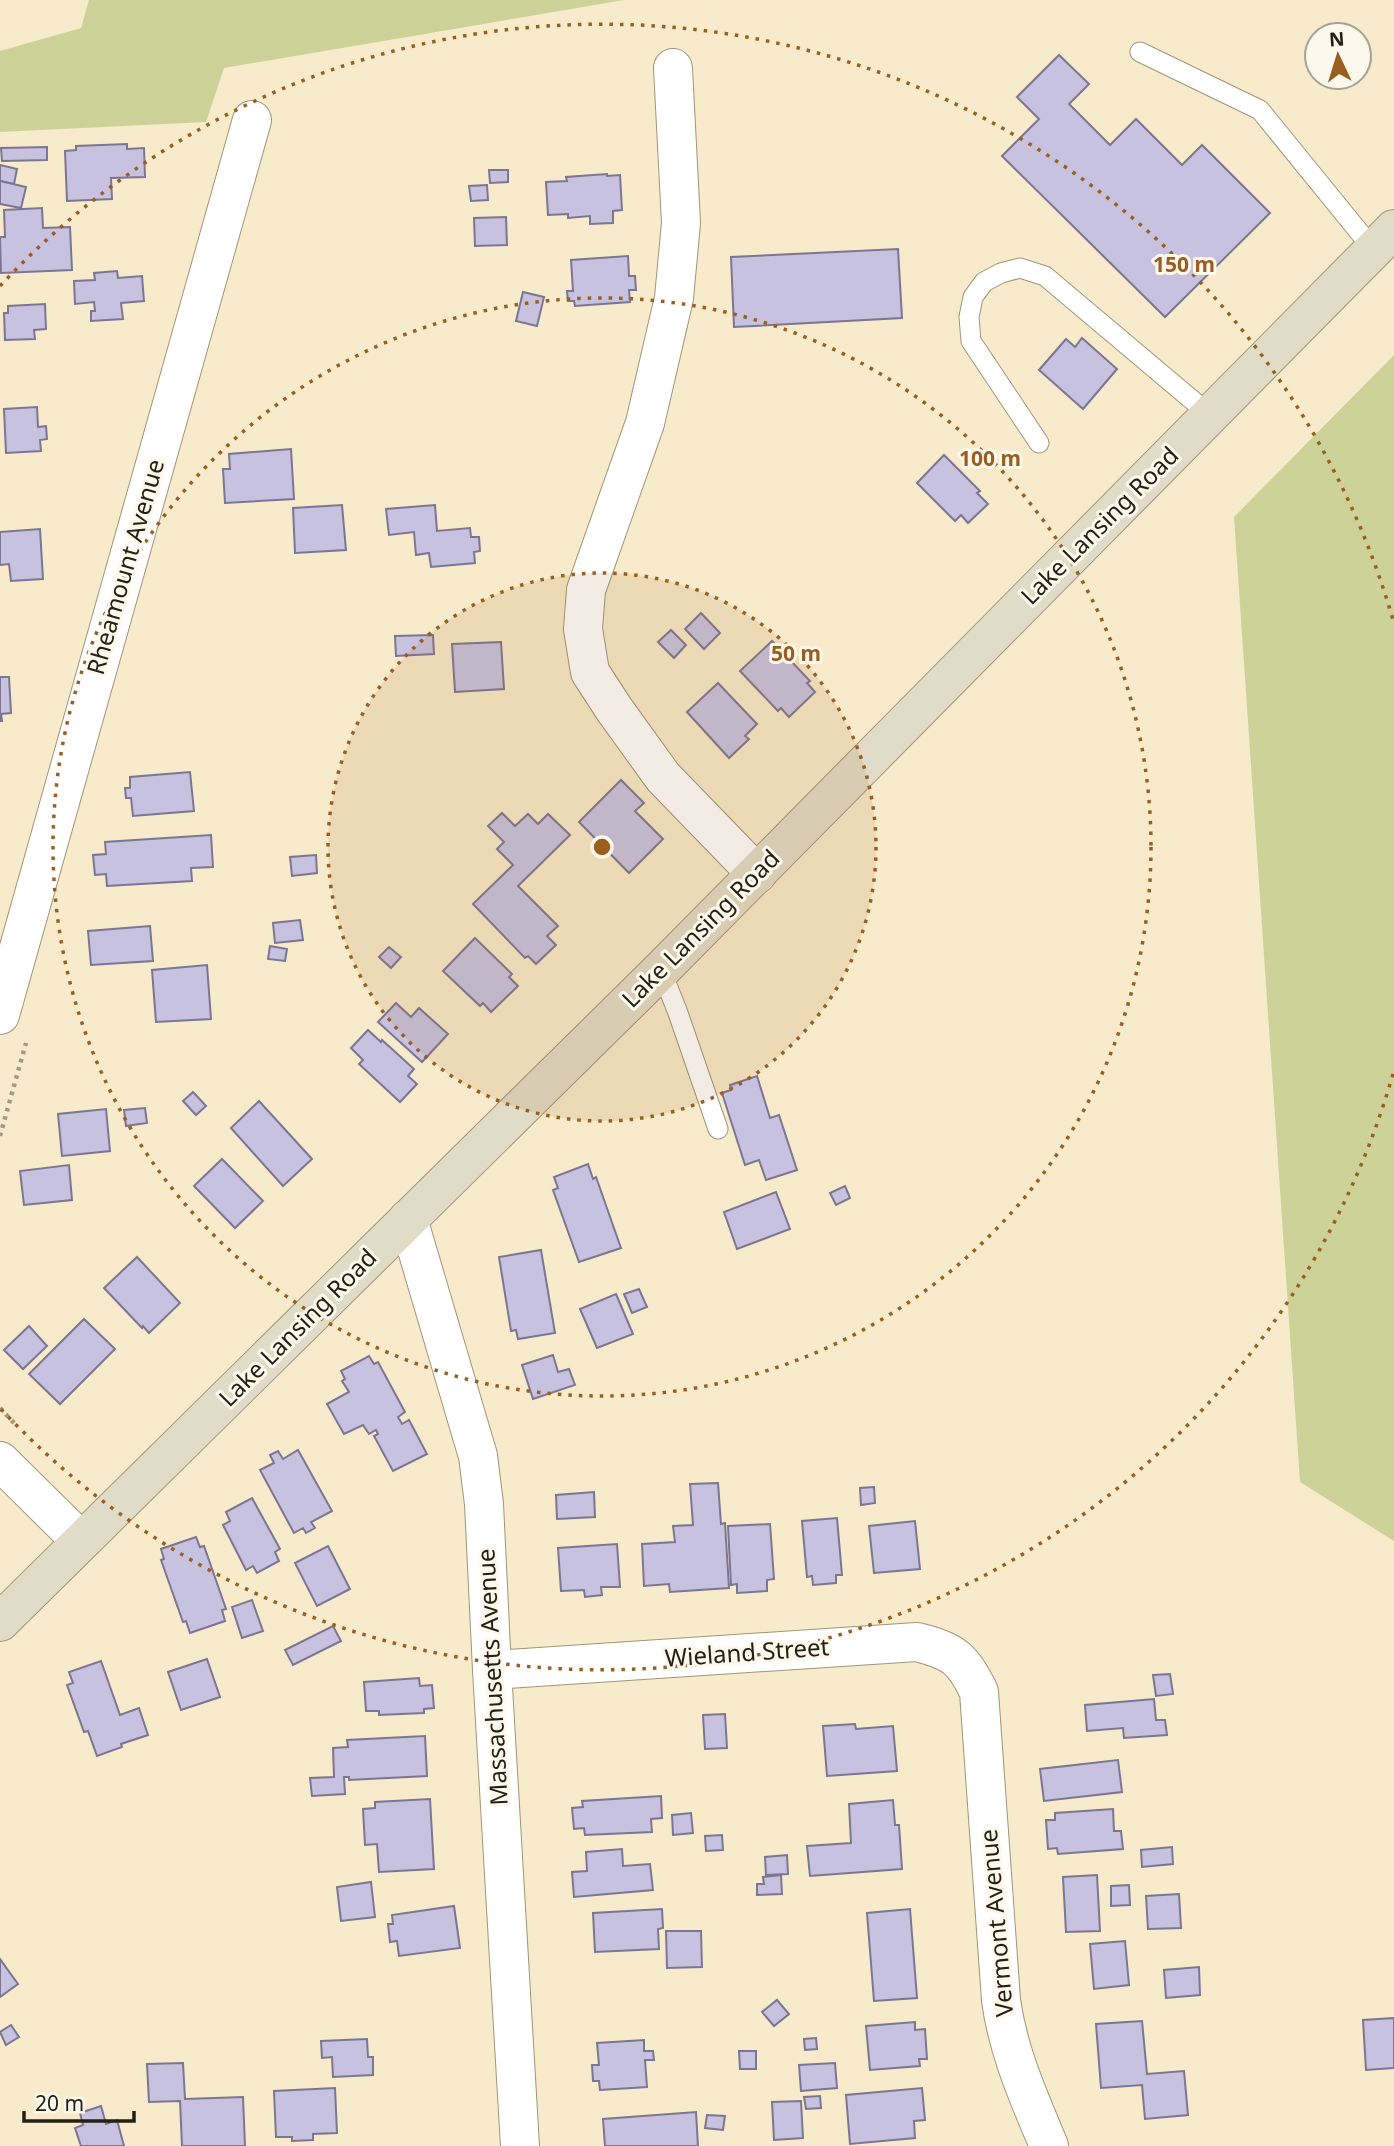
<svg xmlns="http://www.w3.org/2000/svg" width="1394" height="2146" font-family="'Noto Sans',sans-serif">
<rect width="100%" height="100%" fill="#f7ebcb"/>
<!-- green -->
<g fill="#cdd398">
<path d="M89 0H624L224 68 206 122 0 132V51L81 28Z"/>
<path d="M1394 355V1541L1300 1482 1234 517Z"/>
</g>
<!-- building -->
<g fill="#c8c2e1" stroke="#7c7692" stroke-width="2">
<path d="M1059 55 1089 84 1069 104 1110 145 1136 119 1182 165 1202 145 1270 213 1165 317 1002 156 1039 119 1017 97Z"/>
<path d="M127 144V149L144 148 145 177 111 178 112 199 67 201 65 151 76 150V146Z"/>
<path d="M47 147V160L2 161 1 148Z"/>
<path d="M0 165 17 169 14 184 0 181Z"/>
<path d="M489 170H508V182L490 183Z"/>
<path d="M607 174V176L620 175 622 210 613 211V223L590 224V216L568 218V214L548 215 546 182 567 181 566 177Z"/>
<path d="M0 181 26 187 21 208 0 204Z"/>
<path d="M487 185 488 200 471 201 469 186Z"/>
<path d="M42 208 43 228 70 227 72 270 1 273 0 237H5L4 210Z"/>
<path d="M506 217 507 245 475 246 474 218Z"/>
<path d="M898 249 902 318 734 327 731 257Z"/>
<path d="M628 256 629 276H635L636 290H629L630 302 575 306 574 301H568L567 291H573L571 260Z"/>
<path d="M117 271 118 278 142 276 144 301 121 303 123 319 91 321V311H95L94 302 75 304 74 281 95 280 94 273Z"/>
<path d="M523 292 544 297 537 326 516 321Z"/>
<path d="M45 304 46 329 34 330 35 339 5 340 4 313H8V306Z"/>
<path d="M1082 338 1117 369 1083 409 1039 370 1066 339 1075 347Z"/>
<path d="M37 407 38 427 46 426 47 439 40 440 41 451 6 453 4 409Z"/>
<path d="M291 449 294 499 225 503 223 469H230L229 454Z"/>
<path d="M944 455 980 491 977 493 988 504 968 523 961 515 955 521 917 483Z"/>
<path d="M342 505 346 550 295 553 293 508Z"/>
<path d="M435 505 437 531 470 528 471 537H479L480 551 474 552 475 563 431 567 429 553 416 555 414 532 389 535 386 509Z"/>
<path d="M40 529 43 579 11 581 9 564 0 565V532Z"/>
<path d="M701 613 720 633 704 649 685 629Z"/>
<path d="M671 630 686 645 674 658 658 642Z"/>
<path d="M433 635 434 654 396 656 395 636Z"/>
<path d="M772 641 810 681 807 683 815 692 789 717 781 708 778 711 740 671Z"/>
<path d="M501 642 504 689 455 692 452 644Z"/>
<path d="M0 677H9L11 713 1 714 2 721H0Z"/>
<path d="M718 683 757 724 745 736 749 739 729 758 687 712Z"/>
<path d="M190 772 194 811 133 816 131 798H126L125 788H130V777Z"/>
<path d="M621 780 644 803 635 811 663 839 629 873 579 822Z"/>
<path d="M502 813 515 826 528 814 538 824 548 814 570 835 518 886 558 926 547 936 556 945 536 964 528 956 525 958 473 904 513 865 497 849 504 842 488 826Z"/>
<path d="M211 835 213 867 191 868 192 881 107 886 106 874 95 875 93 855 106 854 105 842Z"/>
<path d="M316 855 317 873 292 876 290 857Z"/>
<path d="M300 920 303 940 275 943 273 923Z"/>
<path d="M150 926 153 961 91 965 88 931Z"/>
<path d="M475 938 512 974 509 977 518 986 491 1012 483 1003 480 1006 443 971Z"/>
<path d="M270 946 287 949 285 961 268 959Z"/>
<path d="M389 947 401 957 391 968 379 957Z"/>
<path d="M207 965 211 1019 156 1022 152 970Z"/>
<path d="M396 1003 411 1017 419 1008 448 1034 422 1062 378 1022Z"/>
<path d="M368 1030 381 1042 382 1040 414 1069 408 1076 417 1084 400 1102 359 1064 363 1060 351 1048Z"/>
<path d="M757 1076 770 1118 779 1115 797 1170 766 1180 759 1160 745 1165 722 1093 731 1090 730 1085Z"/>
<path d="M193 1092 206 1106 196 1115 183 1101Z"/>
<path d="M259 1101 312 1159 283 1186 231 1128Z"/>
<path d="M145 1108 147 1123 126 1126 124 1110Z"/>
<path d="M106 1109 110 1151 62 1156 58 1114Z"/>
<path d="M222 1159 263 1201 235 1228 194 1186Z"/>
<path d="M588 1164 593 1179 596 1177 621 1248 579 1262 553 1190 558 1188 554 1177Z"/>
<path d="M69 1165 72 1200 24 1205 20 1171Z"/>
<path d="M845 1186 850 1198 836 1205 830 1193Z"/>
<path d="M776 1192 790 1229 737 1249 724 1212Z"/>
<path d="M541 1250 555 1333 518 1339 516 1330 511 1331 499 1257Z"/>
<path d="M137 1257 180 1303 149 1333 143 1326 142 1328 104 1288Z"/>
<path d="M639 1289 647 1307 632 1313 624 1294Z"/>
<path d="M616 1294 633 1334 597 1348 580 1309Z"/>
<path d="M84 1319 115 1349 60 1404 29 1374Z"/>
<path d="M29 1326 47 1346 23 1369 4 1350Z"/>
<path d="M553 1355 558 1372 569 1369 575 1385 533 1399 522 1365Z"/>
<path d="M369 1356 374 1364 378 1362 405 1412 398 1417 402 1424 409 1420 427 1454 393 1471 374 1436 378 1434 376 1430 369 1434 363 1425 344 1434 327 1404 349 1392 342 1381 345 1379 341 1371Z"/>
<path d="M298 1450 332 1511 311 1522 315 1528 306 1533 303 1528 294 1533 260 1470 274 1463 270 1455 278 1451 283 1459Z"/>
<path d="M718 1483 721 1524 725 1523 729 1588 670 1592 669 1584 644 1586 642 1544 675 1542 673 1526 693 1525 690 1484Z"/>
<path d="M874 1487 875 1503 861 1505 860 1488Z"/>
<path d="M594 1492 595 1517 557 1519 556 1495Z"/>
<path d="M252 1498 280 1549 275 1552 279 1561 257 1573 253 1566 246 1570 223 1525 230 1521 226 1512Z"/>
<path d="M837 1518 842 1575H836V1583L813 1585 812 1576 807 1577 802 1521Z"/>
<path d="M915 1521 920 1569 874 1573 869 1526Z"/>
<path d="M770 1524 774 1579 767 1580V1591L737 1593V1584L731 1585 728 1526Z"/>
<path d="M196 1537 200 1547 204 1546 226 1609 222 1610 225 1621 190 1633 186 1621 183 1622 161 1560 164 1559 161 1549Z"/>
<path d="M617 1544 620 1587H601L602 1595 585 1597 584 1590 561 1591 558 1548Z"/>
<path d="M328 1546 350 1589 317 1606 295 1563Z"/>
<path d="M252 1600 263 1631 242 1638 232 1607Z"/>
<path d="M333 1626 341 1641 293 1665 285 1650Z"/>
<path d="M207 1659 220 1697 181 1710 168 1672Z"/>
<path d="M101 1661 120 1715 139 1708 148 1735 121 1744 122 1747 97 1756 88 1731 84 1732 67 1685 73 1683 69 1672Z"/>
<path d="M1170 1674 1173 1694 1156 1696 1153 1675Z"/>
<path d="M419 1678 420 1686 432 1685 434 1708 424 1709V1713L379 1715V1711H366L364 1682Z"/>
<path d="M1154 1699 1156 1720H1165L1167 1735 1124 1738 1123 1728 1087 1731 1085 1705Z"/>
<path d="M725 1714 727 1748 705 1749 703 1715Z"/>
<path d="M855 1724 856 1729 893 1726 897 1771 827 1776 823 1726Z"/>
<path d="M425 1736 427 1776 349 1780V1777H344L345 1794 312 1796 310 1778 334 1777 333 1748 348 1747 347 1740Z"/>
<path d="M1118 1760 1122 1792 1044 1801 1040 1769Z"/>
<path d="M661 1796 662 1818 651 1819 652 1832 585 1835 584 1828 574 1829 572 1808 583 1807 582 1801Z"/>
<path d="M430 1799 434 1869 379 1872 377 1844 365 1845 363 1809 375 1808V1802Z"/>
<path d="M893 1800 895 1825H899L902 1869 810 1876 807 1846 851 1843 849 1804Z"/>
<path d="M1113 1809 1114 1831H1121L1123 1849 1058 1854 1057 1848 1048 1849 1046 1820H1055V1813Z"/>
<path d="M691 1813 693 1833 673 1835 672 1815Z"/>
<path d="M722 1835 723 1850 706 1851 705 1836Z"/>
<path d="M1172 1847 1173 1864 1142 1867 1141 1850Z"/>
<path d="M622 1849 623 1866 650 1864 653 1890 574 1897 572 1872 587 1871 586 1852Z"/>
<path d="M787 1855 788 1874 766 1875 765 1857Z"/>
<path d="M781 1875 782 1894 757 1895V1884H764L763 1877Z"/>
<path d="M1097 1875 1100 1931 1066 1932 1063 1877Z"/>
<path d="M371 1882 375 1917 341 1921 337 1887Z"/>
<path d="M1129 1885 1130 1905 1111 1906V1886Z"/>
<path d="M1179 1894 1181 1928 1148 1929 1146 1896Z"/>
<path d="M454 1906 460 1948 399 1956 397 1941 390 1942 388 1924H393L392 1915Z"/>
<path d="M662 1909 663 1928 658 1929 659 1949 595 1952 593 1913Z"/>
<path d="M910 1909 917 1998 874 2001 867 1913Z"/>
<path d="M666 1931H701L702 1967 667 1968Z"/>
<path d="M1125 1941 1129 1985 1094 1989 1090 1944Z"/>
<path d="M0 1959 18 1984 0 1997Z"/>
<path d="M1199 1967 1200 1995 1166 1998 1164 1970Z"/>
<path d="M777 2000 789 2014 774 2026 762 2012Z"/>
<path d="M1394 2018V2068L1366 2070 1363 2020Z"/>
<path d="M1142 2021 1147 2074 1184 2071 1188 2115 1145 2119 1142 2085 1101 2088 1096 2024Z"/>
<path d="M915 2022V2030L925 2029 927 2059H919L920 2066 870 2070 866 2026Z"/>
<path d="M11 2025 19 2037 6 2045 0 2032Z"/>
<path d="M816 2038 817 2049 805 2050 804 2039Z"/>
<path d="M367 2039 368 2057H373V2075L333 2077 332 2057 322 2058 321 2041Z"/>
<path d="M644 2040V2051H653L654 2060H645L647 2087 600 2090 599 2081H593L592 2065H599L597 2043Z"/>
<path d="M739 2051H756V2069H740Z"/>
<path d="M183 2063 185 2099 243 2097 245 2146H182L180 2101 149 2102 147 2064Z"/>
<path d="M835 2063 837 2088 801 2091 799 2065Z"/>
<path d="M335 2088 337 2133 313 2134V2140L292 2141V2137H276L274 2091Z"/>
<path d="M922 2088 925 2120 914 2121 915 2138 850 2144 846 2095Z"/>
<path d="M820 2096 821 2108 806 2109 804 2097Z"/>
<path d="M801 2101 803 2138 774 2140 772 2102Z"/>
<path d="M101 2106 106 2124 117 2120 124 2146H81L75 2128 83 2125 80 2113Z"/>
<path d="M696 2112 698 2146H605L603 2119Z"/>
<path d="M707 2115 725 2116 723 2130 705 2128Z"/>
</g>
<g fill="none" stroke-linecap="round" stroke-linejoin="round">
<defs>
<g id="lane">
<path d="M1140 52 1260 110 1373 249"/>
<path d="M1039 443 971 341 969 317 973 297 984 282 1001 273 1020 268 1045 276 1210 415"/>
<path d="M661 970 678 1013 718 1129"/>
</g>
<g id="street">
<path d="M673 68 681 223 674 298 645 423 586 590 583 629 590 672 614 709 663 777 757 874"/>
<path d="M0 1015 252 120"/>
<path d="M408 1219 478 1456 484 1504 492 1670 520 2146"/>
<path d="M0 1461 81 1541"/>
<path d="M492 1670 917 1642C953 1651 963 1658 979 1692L1001 2000C1008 2052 1029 2098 1049 2146"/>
</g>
<path id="secondary" d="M0 1622 661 970 1394 229"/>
</defs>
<!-- lane casing -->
<use href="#lane" stroke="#a19578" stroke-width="21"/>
<!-- street casing -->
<use href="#street" stroke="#a19578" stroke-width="40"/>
<!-- secondary casing -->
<use href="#secondary" stroke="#a19578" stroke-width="40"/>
<!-- path -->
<g stroke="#a29981" stroke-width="4.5" stroke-dasharray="3.5 5" stroke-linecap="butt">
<path d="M0 1136 26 1043"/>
<path d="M0 1408 16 1425"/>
</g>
<!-- lane -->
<use href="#lane" stroke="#fff" stroke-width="19"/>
<!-- street -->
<use href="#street" stroke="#fff" stroke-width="38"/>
<!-- secondary -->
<use href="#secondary" stroke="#e1dcc8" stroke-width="38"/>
</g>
<!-- distance rings -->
<circle cx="602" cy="847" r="274" fill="#9a5f20" fill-opacity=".12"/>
<g fill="none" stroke="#9a5f20" stroke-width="3.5" stroke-dasharray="3.5 7">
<circle cx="602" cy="847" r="274"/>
<circle cx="602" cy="847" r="549"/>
<path d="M1393 1074A823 823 0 0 1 0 1408M0 286A823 823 0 0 1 1393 620"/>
</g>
<g text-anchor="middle" stroke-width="6" stroke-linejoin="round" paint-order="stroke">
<!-- street labels -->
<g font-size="24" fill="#252015" stroke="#fdf8ec">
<text transform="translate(1100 526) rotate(-45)" y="8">Lake Lansing Road</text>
<text transform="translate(126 567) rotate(-74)" y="8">Rheamount Avenue</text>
<text transform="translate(701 929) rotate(-45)" y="8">Lake Lansing Road</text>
<text transform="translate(298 1328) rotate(-45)" y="8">Lake Lansing Road</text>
<text transform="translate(747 1653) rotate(-4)" y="8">Wieland Street</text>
<text transform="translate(493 1677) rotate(-93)" y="8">Massachusetts Avenue</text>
<text transform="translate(997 1923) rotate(-95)" y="8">Vermont Avenue</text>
</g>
</g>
<circle cx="602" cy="847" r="10" fill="#9a5f20" stroke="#fdf8ec" stroke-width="3.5"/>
<g font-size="21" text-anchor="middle" font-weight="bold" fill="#9a5f20" stroke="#fdf8ec" stroke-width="6" stroke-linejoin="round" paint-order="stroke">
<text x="1184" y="272">150 m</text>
<text x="990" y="466">100 m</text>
<text x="796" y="661">50 m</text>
</g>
<!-- north arrow -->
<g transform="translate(1338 56) rotate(356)"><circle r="33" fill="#fdf8ec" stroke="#a7a296" stroke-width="2"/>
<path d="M0-5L12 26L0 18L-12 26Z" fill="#9a5f20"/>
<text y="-10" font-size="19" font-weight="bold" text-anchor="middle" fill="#252015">N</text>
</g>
<!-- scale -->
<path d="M24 2111v10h110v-10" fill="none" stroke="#252015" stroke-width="3.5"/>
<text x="35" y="2111" font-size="21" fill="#252015" stroke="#fdf8ec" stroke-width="5" paint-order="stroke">20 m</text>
</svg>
